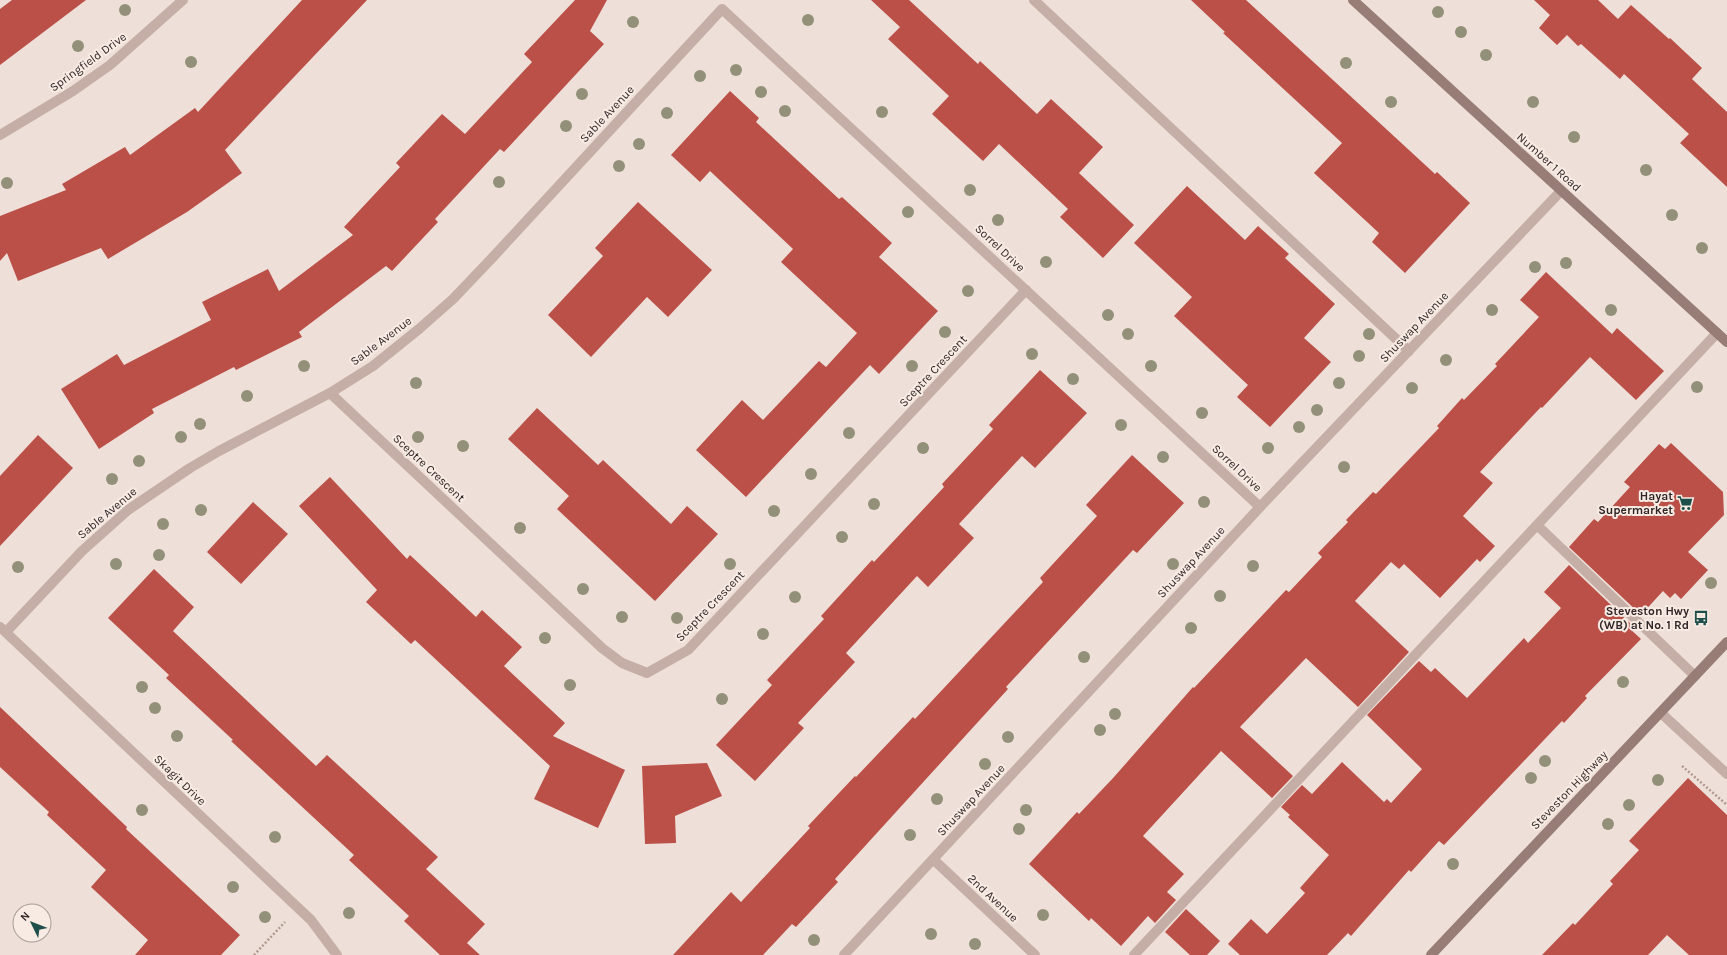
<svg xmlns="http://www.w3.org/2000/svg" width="1727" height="955" font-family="Karla,sans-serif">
<rect width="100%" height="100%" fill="#eee0d8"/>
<!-- building -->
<g fill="#bb5049">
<path d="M12 0H86L0 65V9Z"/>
<path d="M302 0H367L225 150 242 173 187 212 108 259 101 248 18 281 7 253 0 261V216L66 190 62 184 125 147 130 155 195 108 198 112Z"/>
<path d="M575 0H607L590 31 604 44 504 152 500 149 435 219 438 222 392 271 386 266 299 332 302 337 236 370 234 367 152 409 154 413 99 449 61 389 117 354 124 365 211 320 202 302 268 269 279 291 353 235 344 227 400 167 396 163 442 114 465 134 532 62 524 54Z"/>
<path d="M871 0H909L978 64 980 61 1037 114 1051 99 1103 147 1079 173 1134 225 1103 258 1060 217 1068 209 999 144 983 161 932 114 949 96 888 39 900 27Z"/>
<path d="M1191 0H1246L1435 174 1437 172 1470 203 1405 273 1372 242 1379 233 1314 173 1342 143 1223 33 1225 32Z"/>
<path d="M1534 0H1598L1618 19 1631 5 1669 39 1670 38 1702 68 1692 79 1727 112V187L1680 143 1689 134 1624 74 1620 79 1581 44 1578 46 1567 35 1557 45 1539 28 1550 15Z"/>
<path d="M730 91 759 118 756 122 839 199 842 197 892 243 879 257 938 311 879 374 870 365 746 497 696 450 742 400 763 420 819 361 826 367 857 333 781 262 793 249 710 171 700 182 671 155Z"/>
<path d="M1187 186 1245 240 1258 226 1289 254 1285 258 1335 304 1304 338 1331 362 1270 427 1237 397 1248 385 1174 316 1192 297 1134 243Z"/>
<path d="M638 202 712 270 668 317 647 297 591 357 548 315 603 256 595 248Z"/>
<path d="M1546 272 1612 334 1617 328 1664 371 1636 400 1590 357 1542 408 1541 407 1480 472 1493 483 1463 516 1495 546 1480 562 1477 559 1440 598 1404 564 1399 569 1391 562 1355 601 1409 652 1358 707 1306 658 1240 727 1293 776 1272 798 1221 751 1143 836 1184 874 1167 892 1176 900 1155 923 1148 916 1121 946 1091 918 1089 921 1029 864 1077 812 1079 814 1114 777 1193 687 1194 688 1286 590 1289 592 1322 557 1318 553 1348 522 1346 520 1373 492 1376 494 1439 428 1437 426 1462 398 1464 400 1497 366 1495 364 1539 317 1520 300Z"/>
<path d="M1040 370 1087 413 1035 468 1022 456 959 524 974 538 928 587 917 576 846 653 855 662 798 723 804 728 755 781 716 745 772 685 767 680 824 619 821 616 872 560 874 562 944 487 942 484 993 429 989 425Z"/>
<path d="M537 408 598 465 603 460 671 524 687 506 718 534 655 601 557 509 569 496 508 439Z"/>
<path d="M38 435 73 468 0 546V476Z"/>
<path d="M1671 443 1723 492 1724 515 1688 552 1708 570 1681 599 1675 593 1670 598 1663 591 1641 615 1569 547 1594 519 1598 522 1630 487 1624 482 1659 444 1665 449Z"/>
<path d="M1132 455 1184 503 1137 553 1133 550 1006 687 1008 689 835 879 838 882 796 927 792 924 763 955H673L731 892 741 902 810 828 808 826 855 776 856 777 913 717 915 719 1043 582 1040 578 1097 516 1086 505Z"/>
<path d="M330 477 407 559 410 555 476 617 482 610 522 647 504 666 565 723 553 736 625 770 598 828 534 799 550 766 415 640 411 644 366 602 377 590 299 506Z"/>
<path d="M253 502 288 534 241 584 207 552Z"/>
<path d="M1569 565 1632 625 1629 628 1641 639 1585 696 1587 698 1564 723 1562 721 1444 845 1439 841 1411 872 1409 870 1351 936 1348 933 1327 955H1240L1228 944 1251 919 1267 934 1305 893 1300 888 1329 855 1288 817 1290 815 1281 807 1302 785 1312 794 1342 762 1384 802 1387 799 1391 803 1422 769 1367 715 1419 661 1431 672 1435 668 1467 698 1524 638 1528 643 1561 608 1544 592Z"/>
<path d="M154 569 194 607 173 631 316 766 327 755 438 857 426 869 485 924 467 943 480 955H440L404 921 409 916 349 860 354 855 231 741 233 740 166 678 169 675 108 618Z"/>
<path d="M0 707 127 827 126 829 240 935 221 955H135L148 940 91 887 106 870 47 815 49 812 0 767Z"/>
<path d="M707 763 722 796 675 816 676 843 645 844 642 766Z"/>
<path d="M1688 778 1727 815V955H1689L1667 935 1648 955H1542L1573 923 1575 925 1613 884 1610 881 1639 850 1629 841Z"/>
<path d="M1186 909 1220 941 1207 955H1190L1165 932Z"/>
</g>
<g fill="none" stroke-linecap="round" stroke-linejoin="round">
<!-- path -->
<g stroke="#b19890" stroke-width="2.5" stroke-dasharray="2 2" stroke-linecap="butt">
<path d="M1682 766 1727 805"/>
<path d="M254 955 285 922"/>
</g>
<!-- lane -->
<g stroke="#c5aea6" stroke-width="10">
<path d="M1034 0 1409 351"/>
<path d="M1538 526 1695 676"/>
<path d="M1661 713 1727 774"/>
<path d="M1134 955 1717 333"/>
</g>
<!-- street -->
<g stroke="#c5aea6" stroke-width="10">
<path d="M0 135 73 91 110 65 183 0"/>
<path d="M330 393 602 648 622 663 647 673 688 650 1026 290"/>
<path d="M0 627 311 920 337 955"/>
<path d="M6 632 82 551 128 510 190 468 219 451 330 393 373 366 419 329 453 299 493 257 722 9 1260 507"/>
<path d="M934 860 1035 955"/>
<path d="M844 955 1260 507 1561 191"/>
</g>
<!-- secondary -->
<g stroke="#987d77" stroke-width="10">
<path d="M1353 0 1727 342"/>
<path d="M1431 955 1727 642"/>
</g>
</g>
<!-- trees -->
<g fill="#939079">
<circle cx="125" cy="10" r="6"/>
<circle cx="1438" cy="12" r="6"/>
<circle cx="808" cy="20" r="6"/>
<circle cx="633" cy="22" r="6"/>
<circle cx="1461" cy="32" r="6"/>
<circle cx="78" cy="46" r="6"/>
<circle cx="1486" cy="55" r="6"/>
<circle cx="191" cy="62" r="6"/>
<circle cx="1346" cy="63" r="6"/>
<circle cx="736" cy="70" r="6"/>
<circle cx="700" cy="76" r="6"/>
<circle cx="761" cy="92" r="6"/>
<circle cx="582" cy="94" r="6"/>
<circle cx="1391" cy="102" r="6"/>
<circle cx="1533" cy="102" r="6"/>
<circle cx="785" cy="111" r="6"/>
<circle cx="882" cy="112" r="6"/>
<circle cx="667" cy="113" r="6"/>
<circle cx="566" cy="126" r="6"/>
<circle cx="1574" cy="137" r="6"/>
<circle cx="639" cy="144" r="6"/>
<circle cx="619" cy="166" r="6"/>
<circle cx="1646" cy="170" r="6"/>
<circle cx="499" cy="182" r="6"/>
<circle cx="7" cy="183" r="6"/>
<circle cx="970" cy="190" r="6"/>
<circle cx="908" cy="212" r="6"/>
<circle cx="1672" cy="215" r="6"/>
<circle cx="998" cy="220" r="6"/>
<circle cx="1702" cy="248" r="6"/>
<circle cx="1046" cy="262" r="6"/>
<circle cx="1566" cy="263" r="6"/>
<circle cx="1535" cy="267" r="6"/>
<circle cx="968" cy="291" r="6"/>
<circle cx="1492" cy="310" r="6"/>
<circle cx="1611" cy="310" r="6"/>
<circle cx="1108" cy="315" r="6"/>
<circle cx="945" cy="332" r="6"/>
<circle cx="1128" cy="334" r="6"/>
<circle cx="1369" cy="334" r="6"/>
<circle cx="1032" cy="354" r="6"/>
<circle cx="1359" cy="356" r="6"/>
<circle cx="1446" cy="360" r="6"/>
<circle cx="304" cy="366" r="6"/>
<circle cx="912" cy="366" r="6"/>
<circle cx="1151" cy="366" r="6"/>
<circle cx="1073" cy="379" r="6"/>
<circle cx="416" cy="383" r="6"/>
<circle cx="1339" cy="383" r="6"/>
<circle cx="1697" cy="387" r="6"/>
<circle cx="1412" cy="388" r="6"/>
<circle cx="247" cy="396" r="6"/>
<circle cx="1317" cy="410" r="6"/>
<circle cx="1202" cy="413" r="6"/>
<circle cx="200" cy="424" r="6"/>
<circle cx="1121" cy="425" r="6"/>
<circle cx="1299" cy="427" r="6"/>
<circle cx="849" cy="433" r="6"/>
<circle cx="181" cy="437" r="6"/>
<circle cx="418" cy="437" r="6"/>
<circle cx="463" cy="446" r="6"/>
<circle cx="923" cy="448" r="6"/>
<circle cx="1268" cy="448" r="6"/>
<circle cx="1163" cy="457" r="6"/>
<circle cx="139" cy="461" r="6"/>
<circle cx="1344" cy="467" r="6"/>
<circle cx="811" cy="474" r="6"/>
<circle cx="112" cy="479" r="6"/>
<circle cx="1204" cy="502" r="6"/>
<circle cx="874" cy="504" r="6"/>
<circle cx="201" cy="510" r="6"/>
<circle cx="774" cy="511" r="6"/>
<circle cx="163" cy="524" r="6"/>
<circle cx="520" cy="528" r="6"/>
<circle cx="842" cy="537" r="6"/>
<circle cx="159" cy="555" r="6"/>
<circle cx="116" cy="564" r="6"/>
<circle cx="730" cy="564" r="6"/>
<circle cx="1173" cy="564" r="6"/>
<circle cx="1253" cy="566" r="6"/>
<circle cx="18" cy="567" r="6"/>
<circle cx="1711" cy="583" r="6"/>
<circle cx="583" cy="589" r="6"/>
<circle cx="1220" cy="596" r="6"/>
<circle cx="795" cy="597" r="6"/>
<circle cx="622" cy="617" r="6"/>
<circle cx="677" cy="618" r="6"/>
<circle cx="1191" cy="628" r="6"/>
<circle cx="763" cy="634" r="6"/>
<circle cx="545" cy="638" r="6"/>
<circle cx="1084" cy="657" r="6"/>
<circle cx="1623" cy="682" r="6"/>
<circle cx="570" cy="685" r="6"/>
<circle cx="142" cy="687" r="6"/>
<circle cx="722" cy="699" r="6"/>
<circle cx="155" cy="708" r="6"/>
<circle cx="1115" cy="714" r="6"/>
<circle cx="1100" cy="730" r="6"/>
<circle cx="177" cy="736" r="6"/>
<circle cx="1008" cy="737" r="6"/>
<circle cx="1545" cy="761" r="6"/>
<circle cx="985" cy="764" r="6"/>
<circle cx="1531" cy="778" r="6"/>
<circle cx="1658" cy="780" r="6"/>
<circle cx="937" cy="799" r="6"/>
<circle cx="1629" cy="805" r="6"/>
<circle cx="142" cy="810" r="6"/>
<circle cx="1026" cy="810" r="6"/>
<circle cx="1608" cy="824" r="6"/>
<circle cx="1019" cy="829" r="6"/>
<circle cx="910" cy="835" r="6"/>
<circle cx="275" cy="837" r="6"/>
<circle cx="1453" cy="864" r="6"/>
<circle cx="233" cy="887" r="6"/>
<circle cx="349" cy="913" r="6"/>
<circle cx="1043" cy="915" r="6"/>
<circle cx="265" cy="917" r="6"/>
<circle cx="931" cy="934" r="6"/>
<circle cx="814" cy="940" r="6"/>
<circle cx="975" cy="944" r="6"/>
</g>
<!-- icons -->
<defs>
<symbol id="supermarket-bare" viewBox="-9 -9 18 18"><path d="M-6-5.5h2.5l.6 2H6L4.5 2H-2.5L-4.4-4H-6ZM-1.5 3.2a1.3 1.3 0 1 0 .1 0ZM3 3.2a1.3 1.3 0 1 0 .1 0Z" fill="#1f4f4a" stroke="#f7ebe4" stroke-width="2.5" paint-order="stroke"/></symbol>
<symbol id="bus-bare" viewBox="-9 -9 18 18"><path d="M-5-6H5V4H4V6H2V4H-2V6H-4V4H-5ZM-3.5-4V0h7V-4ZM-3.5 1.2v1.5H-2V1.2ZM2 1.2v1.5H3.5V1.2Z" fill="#1f4f4a" stroke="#f7ebe4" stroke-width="2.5" paint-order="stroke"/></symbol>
</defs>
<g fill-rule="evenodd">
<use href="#supermarket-bare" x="1674" y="492" width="22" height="22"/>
<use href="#bus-bare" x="1690" y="607" width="22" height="22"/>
</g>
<g text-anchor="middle" stroke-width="4" stroke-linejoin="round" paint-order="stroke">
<!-- street labels -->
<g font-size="12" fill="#322726" stroke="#f7ebe4">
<text transform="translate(88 62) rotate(-36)" y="4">Springfield Drive</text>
<text transform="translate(607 114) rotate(-47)" y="4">Sable Avenue</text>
<text transform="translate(1549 162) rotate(42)" y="4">Number 1 Road</text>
<text transform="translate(1000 248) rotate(43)" y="4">Sorrel Drive</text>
<text transform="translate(1414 327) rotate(-46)" y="4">Shuswap Avenue</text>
<text transform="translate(381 341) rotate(-37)" y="4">Sable Avenue</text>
<text transform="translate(933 371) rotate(-47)" y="4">Sceptre Crescent</text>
<text transform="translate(429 468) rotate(43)" y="4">Sceptre Crescent</text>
<text transform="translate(1237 468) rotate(43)" y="4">Sorrel Drive</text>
<text transform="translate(107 513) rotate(-40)" y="4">Sable Avenue</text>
<text transform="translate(1191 562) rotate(-47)" y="4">Shuswap Avenue</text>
<text transform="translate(710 606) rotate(-46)" y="4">Sceptre Crescent</text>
<text transform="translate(180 780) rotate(44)" y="4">Skagit Drive</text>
<text transform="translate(1569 790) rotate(-46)" y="4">Steveston Highway</text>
<text transform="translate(971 800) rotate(-47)" y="4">Shuswap Avenue</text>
<text transform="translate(993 898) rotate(43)" y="4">2nd Avenue</text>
</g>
<!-- poi labels -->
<g font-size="12" font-weight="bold" fill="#322726" stroke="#f7ebe4" text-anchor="end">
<text x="1673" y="500">Hayat<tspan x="1673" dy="14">Supermarket</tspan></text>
<text x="1689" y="615">Steveston Hwy<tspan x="1689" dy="14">(WB) at No. 1 Rd</tspan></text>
</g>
</g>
<!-- north arrow -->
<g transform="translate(32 923) rotate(313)"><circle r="19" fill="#f7ebe4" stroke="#a89d98"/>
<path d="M0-3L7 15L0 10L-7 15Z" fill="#1f4f4a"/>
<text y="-6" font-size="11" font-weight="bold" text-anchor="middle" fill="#322726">N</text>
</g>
</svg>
